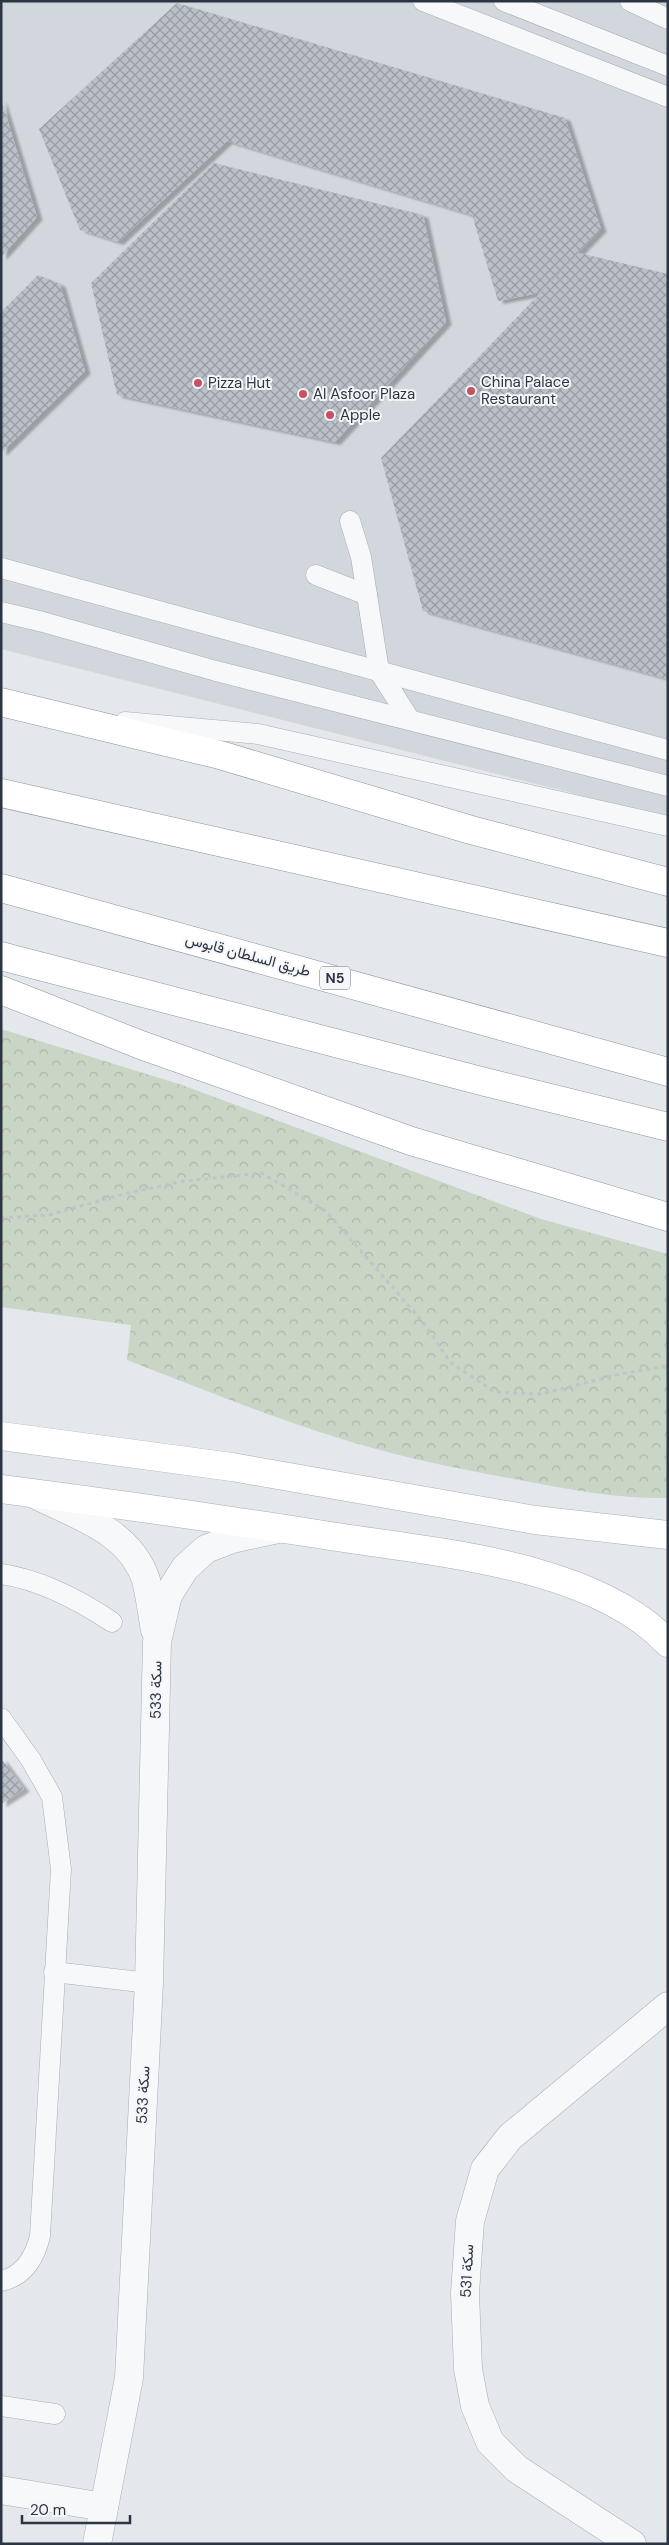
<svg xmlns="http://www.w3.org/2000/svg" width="669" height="2545" font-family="'DM Sans',Vazirmatn,sans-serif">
<defs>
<pattern id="park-crowns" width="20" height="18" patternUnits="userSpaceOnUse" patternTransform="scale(1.25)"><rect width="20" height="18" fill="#c9d5c5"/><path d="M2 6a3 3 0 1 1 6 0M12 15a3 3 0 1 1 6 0" fill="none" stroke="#adb7aa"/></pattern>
<pattern id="building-cross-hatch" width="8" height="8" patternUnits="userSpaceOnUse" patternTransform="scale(1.25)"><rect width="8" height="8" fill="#bbc0c8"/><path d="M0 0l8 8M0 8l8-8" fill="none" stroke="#989da4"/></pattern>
<filter id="shadow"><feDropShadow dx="5.5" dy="3" stdDeviation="1" flood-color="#0004"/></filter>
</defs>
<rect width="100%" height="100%" fill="#e4e7eb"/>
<!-- built -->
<path fill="#d2d6dd" d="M1 1H668V821L580 795 1 649Z"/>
<!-- park -->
<path fill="url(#park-crowns)" d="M1 1029 182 1085 541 1219 668 1254V1498C619 1499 573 1490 525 1481 476 1472 428 1463 380 1450 294 1427 210 1392 127 1360L131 1325 1 1307Z"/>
<!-- building -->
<g fill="url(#building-cross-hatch)" filter="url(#shadow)">
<path d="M177 3 565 118 601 229 539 293 498 301 472 215 227 141 118 242 80 230 39 129Z"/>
<path d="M1 99 37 217 1 257Z"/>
<path d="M214 163 423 215 446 322 335 442 117 395 91 283Z"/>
<path d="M579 253 668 274V679L423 611 381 458Z"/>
<path d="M38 275 60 284 85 371 1 453V312Z"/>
<path d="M1 1758 24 1789 1 1804Z"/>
</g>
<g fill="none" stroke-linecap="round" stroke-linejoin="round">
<defs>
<g id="lane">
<path d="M423 1 668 97"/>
<path d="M504 1 668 66"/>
<path d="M630 1 668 19"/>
<path d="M350 521 361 557 379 671 410 720"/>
<path d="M1 568 668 750"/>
<path d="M316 575 367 595"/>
<path d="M1 612 43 622 216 671 668 786"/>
<path d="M125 722 258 734 668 826"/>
<path d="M1 1574C42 1580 79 1600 112 1622"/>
<path d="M1 1718 31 1760 52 1797 61 1869 40 2236C35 2257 24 2276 1 2281"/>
<path d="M54 1972 149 1983"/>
<path d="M1 2406 55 2414"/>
</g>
<g id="street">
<path d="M36 1495C78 1516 130 1531 146 1580 150 1596 152 1614 155 1630"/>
<path d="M1 2490 104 2507"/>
<path d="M97 2544 129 2378 149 1983 157 1642 168 1595 185 1568 206 1549 232 1539 278 1529"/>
<path d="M632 2544 517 2469 490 2442 475 2406 468 2369 465 2293 470 2221 485 2169 510 2137 668 2006"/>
</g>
<g id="secondary">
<path d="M1 1436 232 1467 535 1520 668 1535"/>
<path d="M1 1489C109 1503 216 1518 324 1535 429 1552 591 1562 668 1643"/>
</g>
<g id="highway">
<path d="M1 702 220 755 471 830 668 882"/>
<path d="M1 793 668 943"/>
<path d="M1 888 668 1072"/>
<path d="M1 956 485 1082 668 1127"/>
<path d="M1 990 141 1045 411 1141 668 1217"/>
</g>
</defs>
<!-- lane casing -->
<use href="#lane" stroke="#a9aeb5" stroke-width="21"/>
<!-- street casing -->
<use href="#street" stroke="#a9aeb5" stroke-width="29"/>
<!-- secondary casing -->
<use href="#secondary" stroke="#a9aeb5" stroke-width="29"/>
<!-- highway casing -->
<use href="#highway" stroke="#8c94a1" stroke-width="29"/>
<!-- path -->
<path stroke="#c1c5ca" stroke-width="3" stroke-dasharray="4 4" stroke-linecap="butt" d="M1 1218 49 1215 124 1194 185 1181 261 1173 325 1210 422 1321 451 1363 495 1392 541 1394 620 1374 668 1366"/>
<!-- lane -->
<use href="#lane" stroke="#f6f8f9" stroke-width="20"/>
<!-- street -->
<use href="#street" stroke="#f6f8f9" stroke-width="28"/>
<!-- secondary -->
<use href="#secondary" stroke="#fff" stroke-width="28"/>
<!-- highway -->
<use href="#highway" stroke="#fff" stroke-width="28"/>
</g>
<!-- markers -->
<g fill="#c95063" stroke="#f4f6f8" stroke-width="2">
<circle cx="198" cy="383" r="5"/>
<circle cx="471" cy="391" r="5"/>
<circle cx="303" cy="394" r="5"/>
<circle cx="330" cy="415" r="5"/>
</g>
<g text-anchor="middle" stroke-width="4" stroke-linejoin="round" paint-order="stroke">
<!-- shield labels -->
<rect fill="#f4f6f8" stroke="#686f79" stroke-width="1" x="320" y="966.5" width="30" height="23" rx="4"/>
<g font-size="14" font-weight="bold" fill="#2c3543">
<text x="335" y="983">N5</text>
</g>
<!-- poi labels -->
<g font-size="15" fill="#2c3543" stroke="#f4f6f8" text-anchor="start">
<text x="481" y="387">China Palace<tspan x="481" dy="17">Restaurant</tspan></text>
<text x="208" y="388">Pizza Hut</text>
<text x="313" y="399">Al Asfoor Plaza</text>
<text x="340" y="420">Apple</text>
</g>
<!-- street labels -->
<g font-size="15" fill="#2c3543" stroke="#f4f6f8">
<text transform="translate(248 955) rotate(15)" y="5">طريق السلطان قابوس</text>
<text transform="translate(156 1690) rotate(-89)" y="5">سكة 533</text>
<text transform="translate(143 2095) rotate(-87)" y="5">سكة 533</text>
<text transform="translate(467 2271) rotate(-87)" y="5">سكة 531</text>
</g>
</g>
<!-- border -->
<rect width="669" height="2545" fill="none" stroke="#2c3543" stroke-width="5"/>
<!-- scale -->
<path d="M22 2515v8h108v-8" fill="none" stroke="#2c3543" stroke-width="2.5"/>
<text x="30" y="2515" font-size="15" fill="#2c3543" stroke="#f4f6f8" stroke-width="4" paint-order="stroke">20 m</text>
</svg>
